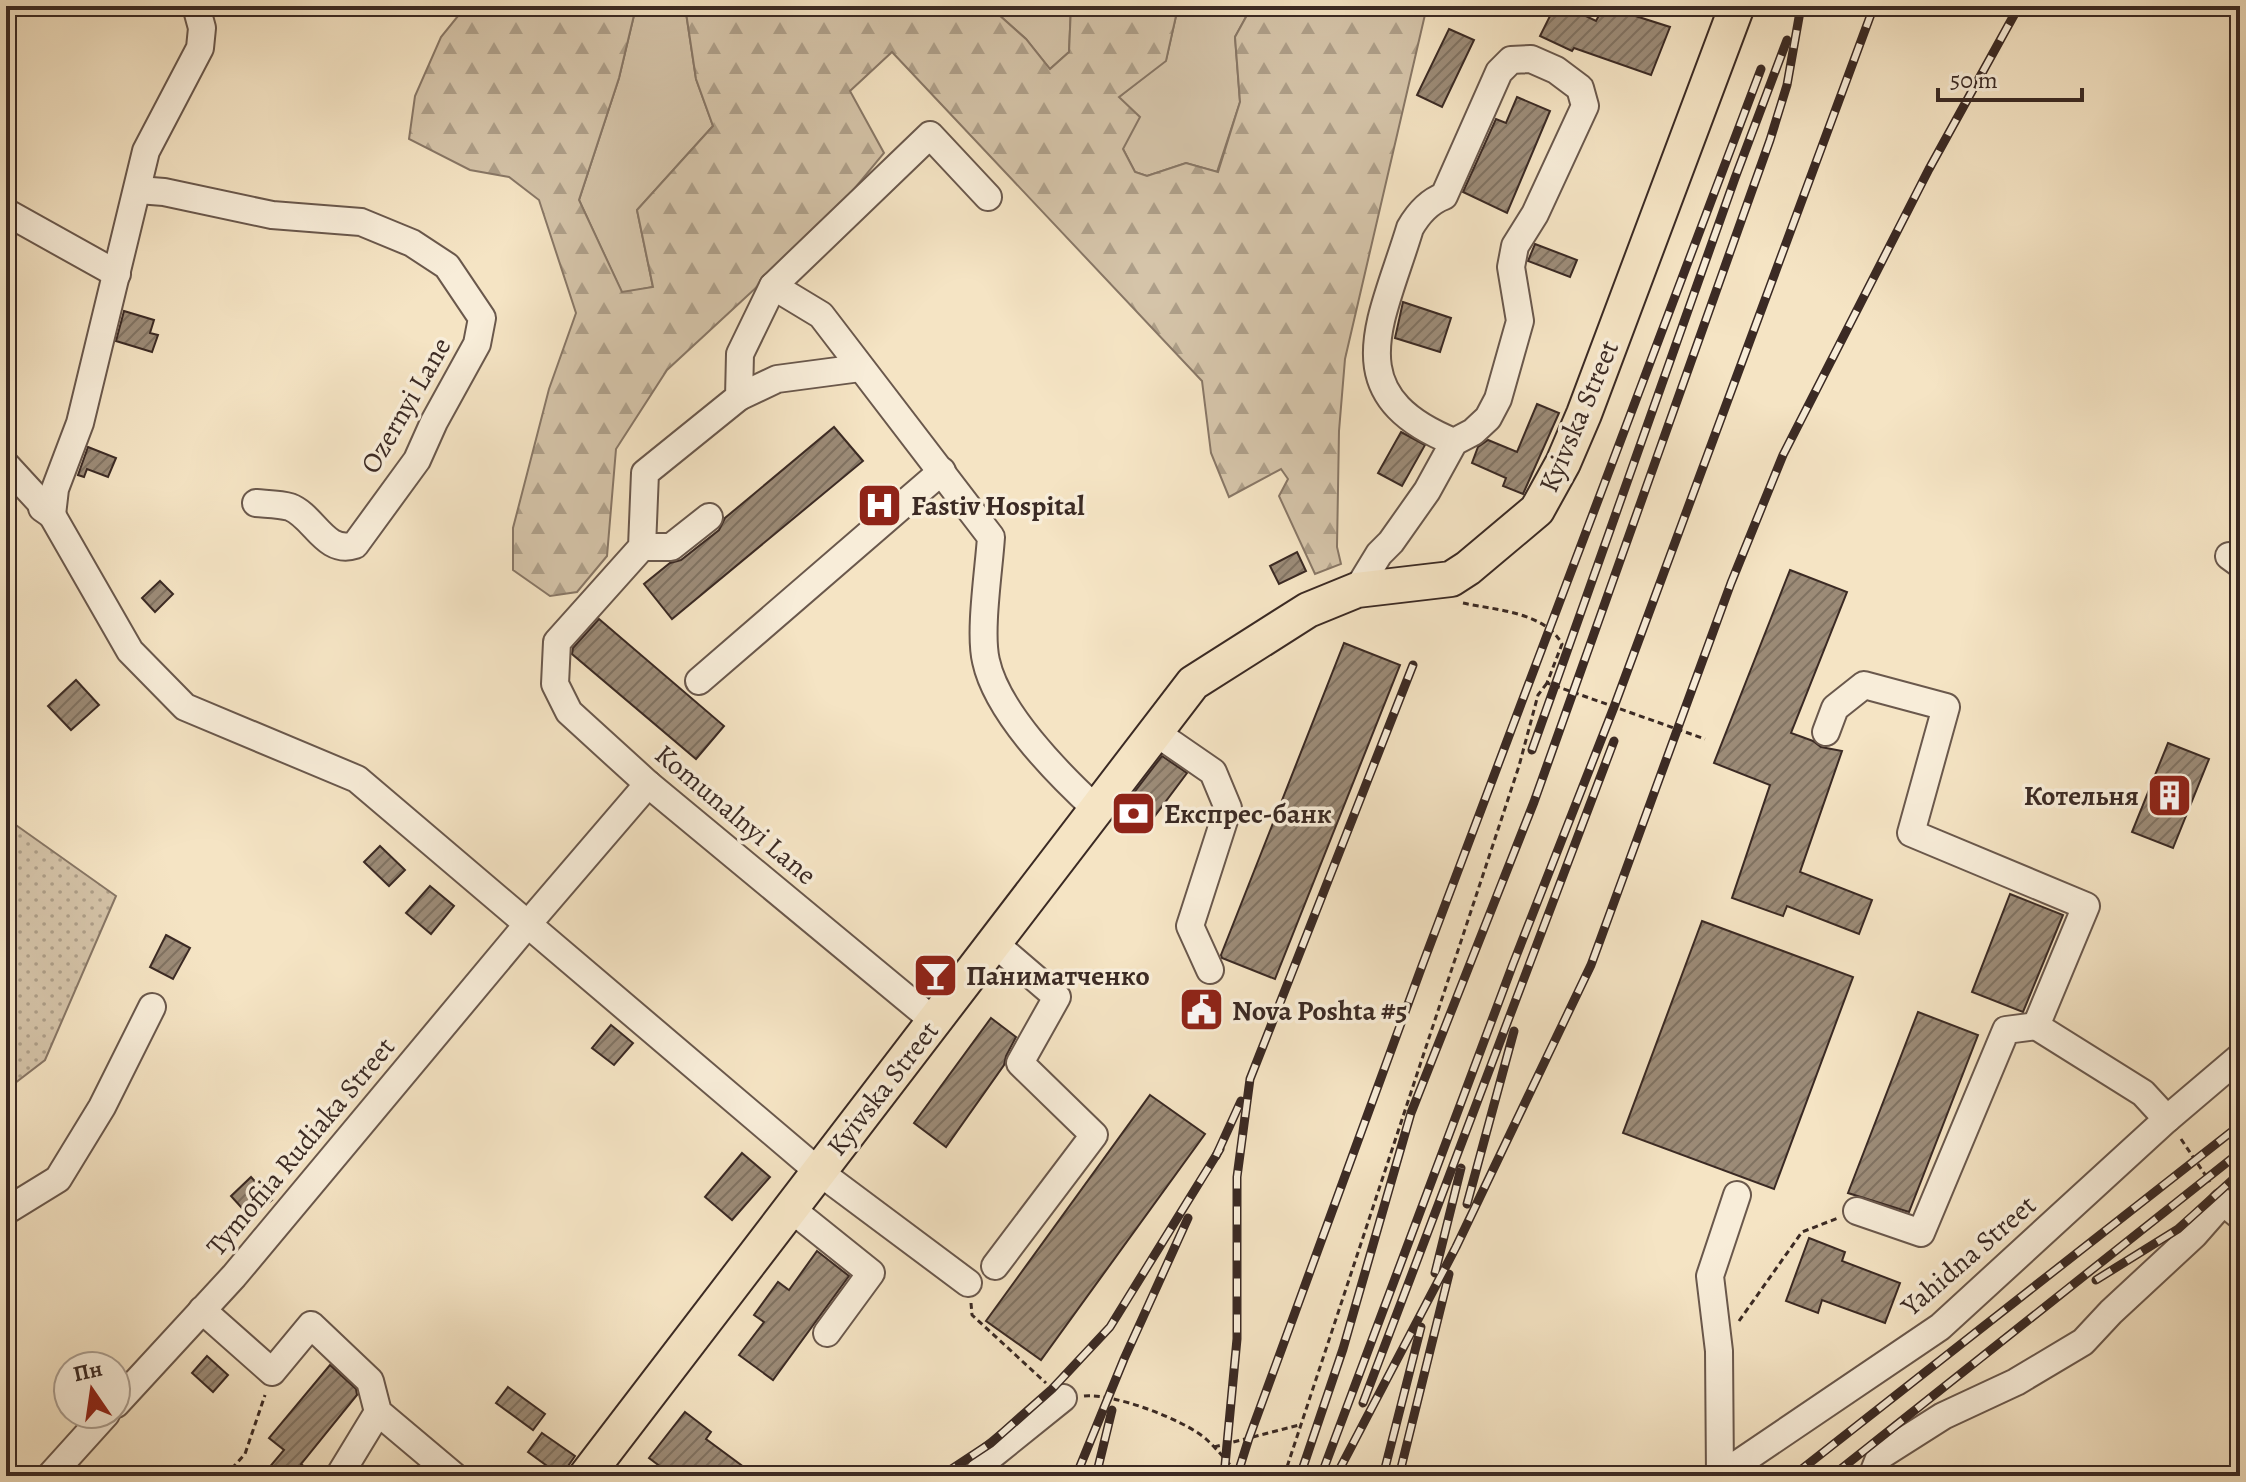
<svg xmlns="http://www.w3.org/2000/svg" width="2246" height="1482" font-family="Alegreya,serif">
<defs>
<pattern id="forest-firs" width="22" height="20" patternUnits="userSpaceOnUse" patternTransform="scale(2)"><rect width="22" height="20" fill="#d5c4a9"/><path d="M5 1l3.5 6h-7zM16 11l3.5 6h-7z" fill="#ae9f89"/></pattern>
<pattern id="park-dots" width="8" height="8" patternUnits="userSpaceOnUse" patternTransform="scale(2)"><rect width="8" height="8" fill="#d5c4a9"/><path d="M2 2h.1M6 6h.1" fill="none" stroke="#ae9f89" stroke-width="1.8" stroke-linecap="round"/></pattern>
<pattern id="building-hatch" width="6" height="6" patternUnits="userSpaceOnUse" patternTransform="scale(2)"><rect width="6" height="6" fill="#9c8b77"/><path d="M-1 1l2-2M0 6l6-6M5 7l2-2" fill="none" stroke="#807261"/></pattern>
</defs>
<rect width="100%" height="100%" fill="#f5e4c4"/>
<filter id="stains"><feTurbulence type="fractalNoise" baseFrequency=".0025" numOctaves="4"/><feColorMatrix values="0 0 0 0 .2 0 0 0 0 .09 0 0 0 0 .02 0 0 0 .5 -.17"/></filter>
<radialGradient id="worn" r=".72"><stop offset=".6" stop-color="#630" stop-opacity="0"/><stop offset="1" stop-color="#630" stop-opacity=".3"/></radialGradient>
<!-- grass -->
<g fill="#d5c4a9" stroke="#876" stroke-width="2">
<path d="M633 6H685L696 79 713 126 637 210 653 287 622 293 579 200 619 78 635 11Z"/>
<path d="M989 6H1071L1069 52 1050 69 1026 39Z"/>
<path d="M1168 6H1252L1235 37 1240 102 1217 172 1186 163 1147 176 1135 172 1123 149 1119 97 1166 60 1176 16Z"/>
</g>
<!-- forest -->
<path fill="url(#forest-firs)" stroke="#876" stroke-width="2" d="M466 6H633L635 11 619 78 579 200 622 292 653 287 637 210 713 126 696 79 685 6H989L1026 39 1050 69 1069 52 1071 6H1168L1176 16 1166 61 1119 97 1140 117 1123 149 1135 172 1147 176 1186 163 1218 172 1240 102 1235 37 1252 6H1427L1345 359 1339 431 1337 547 1341 564 1315 574 1279 496 1288 479 1281 469 1229 497 1211 453 1202 381 892 52 850 91 884 153 826 223 667 370 616 449 607 556 577 592 550 596 513 570V528L549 389 576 313 539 200 509 177 470 170 409 139 415 96 441 37Z"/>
<!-- park -->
<path fill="url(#park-dots)" stroke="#876" stroke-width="2" d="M6 818 116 896 45 1060 6 1090Z"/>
<!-- building -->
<g fill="url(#building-hatch)" stroke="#3b2a24" stroke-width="2">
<path d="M1555 6H1565L1596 21 1604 6 1670 27 1651 75 1574 48 1572 51 1540 36Z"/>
<path d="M1449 29 1474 40 1442 107 1417 95Z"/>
<path d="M1517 97 1550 111 1507 213 1463 192 1496 119 1506 123Z"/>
<path d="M1535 244 1577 260 1570 277 1528 261Z"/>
<path d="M1403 302 1451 318 1440 352 1395 338Z"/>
<path d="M124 311 154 320 150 333 158 335 152 352 116 341Z"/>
<path d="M1537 404 1559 413 1523 494 1503 486 1506 478 1472 463 1478 447 1488 440 1517 452Z"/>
<path d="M834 427 863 461 672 619 644 584 670 563 681 560 719 530 725 518Z"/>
<path d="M1401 432 1425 445 1402 486 1378 473Z"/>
<path d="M88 447 116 458 108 477 87 469 84 477 78 475Z"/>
<path d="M1297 552 1306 571 1279 584 1270 566Z"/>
<path d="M1790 570 1847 592 1791 733 1813 741 1821 747 1842 751 1800 872 1872 900 1859 934 1787 906 1783 916 1732 898 1770 785 1714 763Z"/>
<path d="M160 581 173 594 155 612 142 598Z"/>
<path d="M599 619 724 726 696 759 572 654 573 648Z"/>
<path d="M1344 643 1400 665 1275 979 1222 958 1221 955Z"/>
<path d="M76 680 99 705 71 730 48 706Z"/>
<path d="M2168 743 2209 759 2173 848 2132 832Z"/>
<path d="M1162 756 1187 773 1145 829 1120 811Z"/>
<path d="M380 846 405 870 389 886 364 862Z"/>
<path d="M430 886 454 906 431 934 406 913Z"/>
<path d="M2010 894 2063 915 2023 1012 1972 992Z"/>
<path d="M1702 921 1853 977 1774 1189 1623 1133Z"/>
<path d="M166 935 190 948 173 979 150 967Z"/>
<path d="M1918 1012 1978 1035 1909 1212 1848 1193Z"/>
<path d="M991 1018 1016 1037 1006 1056 1004 1065 946 1147 914 1123Z"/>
<path d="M611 1025 633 1043 614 1065 592 1048Z"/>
<path d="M1150 1095 1205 1134 1041 1360 986 1321Z"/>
<path d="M742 1153 770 1177 732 1220 705 1197Z"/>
<path d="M251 1177 272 1200 251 1218 231 1196Z"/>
<path d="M1809 1238 1845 1252 1842 1261 1900 1283 1885 1323 1822 1300 1818 1313 1786 1301Z"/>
<path d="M817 1251 849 1276 773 1380 739 1355 764 1322 754 1315 778 1282 789 1290Z"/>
<path d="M207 1356 228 1375 213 1392 192 1373Z"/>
<path d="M330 1365 356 1389 357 1395 301 1464 316 1476H262L284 1450 269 1438Z"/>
<path d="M508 1387 545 1414 533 1430 496 1403Z"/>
<path d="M685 1412 711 1432 706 1439 756 1476H673L649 1458Z"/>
<path d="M542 1433 575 1456 561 1476 528 1452Z"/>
</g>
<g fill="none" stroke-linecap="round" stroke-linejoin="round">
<defs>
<g id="minor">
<path d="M138 190 164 192 272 215 361 222 412 243 447 266 482 318 477 344 434 422 417 460 355 545C325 555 314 516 290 507 280 504 266 504 256 503"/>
<path d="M6 212 117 274"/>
<path d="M773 286 821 315 991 537C989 569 979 632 986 661 997 712 1058 774 1096 809"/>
<path d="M739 397 777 379 860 368"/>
<path d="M6 465 52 515 130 651 185 707 357 779 818 1171 968 1283"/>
<path d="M42 508 52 515 55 489 80 423 146 151 200 48 202 28 196 6"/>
<path d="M642 547H671L709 517"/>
<path d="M2229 556 2240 564"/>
<path d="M1357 590 1379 554 1391 542 1427 491 1454 442 1473 432 1488 418 1498 399 1520 321 1511 267 1515 246 1535 214 1585 106 1580 88 1556 70 1531 59 1511 60 1499 72 1444 196C1428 202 1418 214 1410 228 1382 321 1335 394 1454 442"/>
<path d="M699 681 942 471"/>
<path d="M1155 732 1213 772 1228 808 1190 926 1210 970"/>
<path d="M1826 732 1835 708 1864 685 1946 707 1911 833 2086 906 2036 1026 2143 1093 2167 1119"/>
<path d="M994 943 1057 997 1020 1063 1094 1135 995 1266"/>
<path d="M934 1021 648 784 569 712 555 684 557 642 642 547 645 473 739 397 740 354 773 286 930 135 988 197"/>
<path d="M790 1208 871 1273 827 1333"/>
<path d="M6 1211 58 1179 102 1107 152 1007"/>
<path d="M1857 1211 1921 1233 2006 1030 2036 1026"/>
<path d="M202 1310 272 1372 311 1325 370 1381 378 1412 454 1476"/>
<path d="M116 1404 234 1276 527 925 648 784"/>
<path d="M50 1476 106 1414"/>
<path d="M339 1476 378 1412"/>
<path d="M976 1476 991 1456 1063 1398"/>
<path d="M1720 1476 1940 1327 2167 1119 2240 1057"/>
<path d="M1720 1476 1719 1351 1710 1276 1737 1195"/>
<path d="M1872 1476 1880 1456 1943 1416 2016 1382 2083 1342 2111 1312 2194 1235 2223 1202 2240 1216"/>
</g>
<path id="major" d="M586 1476 1193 683 1308 610 1357 590 1451 579 1468 568 1537 510 1563 463 1584 414 1737 6"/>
</defs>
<!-- minor casing -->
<use href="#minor" stroke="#6a584c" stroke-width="30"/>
<!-- major casing -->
<use href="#major" stroke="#3b2a24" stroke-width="38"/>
<!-- path -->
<g stroke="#3b2a24" stroke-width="3" stroke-dasharray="6 4" stroke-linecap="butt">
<path d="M1463 603C1495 610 1545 612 1562 644L1547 683 1705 739"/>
<path d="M2181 1139 2210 1182"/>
<path d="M971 1303 972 1315 1046 1383"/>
<path d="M1739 1321 1802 1232 1838 1218"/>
<path d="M1084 1396C1113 1393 1183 1419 1206 1439 1218 1450 1229 1464 1240 1476"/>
<path d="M1214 1447 1299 1425"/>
<path d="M225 1476 245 1454 265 1395"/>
<path d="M1284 1476 1519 766 1538 695 1547 683"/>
<path d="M1821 1476 1852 1471"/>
</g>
<!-- minor -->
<use href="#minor" stroke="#f8edd9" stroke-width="26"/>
<!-- major -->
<use href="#major" stroke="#f5e4c4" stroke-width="34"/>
<defs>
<g id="rail">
<path d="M1532 750 1735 178 1787 40"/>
<path d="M1216 1156 1241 1101"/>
<path d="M1467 1204 1514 1031"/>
<path d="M1435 1273 1461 1168"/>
<path d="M2096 1280 2178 1229 2240 1173"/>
<path d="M1363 1403 1614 741"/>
<path d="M941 1476 991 1443 1052 1389 1110 1327 1220 1149"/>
<path d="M1076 1476 1124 1359 1188 1218"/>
<path d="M1096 1476 1112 1410"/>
<path d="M1224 1476 1237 1339V1177L1250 1079 1413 665"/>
<path d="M1237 1476 1249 1438 1422 966 1761 69"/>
<path d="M1300 1476 1343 1349 1411 1113 1534 802 1770 140 1787 85 1801 6"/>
<path d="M1321 1476 1513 964 1614 707 1874 6"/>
<path d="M1336 1476 1456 1247 1591 965 1731 583 1783 455 1929 169 2019 6"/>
<path d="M1383 1476 1421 1327"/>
<path d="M1399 1476 1449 1274"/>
<path d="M1793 1476 2240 1125"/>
<path d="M1832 1476 2240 1152"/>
</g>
</defs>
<!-- rail casing -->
<use href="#rail" stroke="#3b2a24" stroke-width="9"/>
<!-- rail -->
<use href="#rail" stroke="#f8edd9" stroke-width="6" stroke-dasharray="18" stroke-linecap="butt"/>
</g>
<!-- icons -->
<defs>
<symbol id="hospital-square" viewBox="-11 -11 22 22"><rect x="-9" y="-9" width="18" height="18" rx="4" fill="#8f2418" stroke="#f8edd9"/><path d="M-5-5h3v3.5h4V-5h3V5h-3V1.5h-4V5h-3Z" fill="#fff"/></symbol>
<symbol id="building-square" viewBox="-11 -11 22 22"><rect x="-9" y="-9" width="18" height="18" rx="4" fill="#8f2418" stroke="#f8edd9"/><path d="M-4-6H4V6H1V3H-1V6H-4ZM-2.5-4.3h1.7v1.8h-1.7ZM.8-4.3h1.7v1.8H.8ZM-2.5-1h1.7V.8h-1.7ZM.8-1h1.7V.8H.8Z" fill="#fff"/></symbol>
<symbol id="bank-square" viewBox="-11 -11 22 22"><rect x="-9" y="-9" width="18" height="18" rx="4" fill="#8f2418" stroke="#f8edd9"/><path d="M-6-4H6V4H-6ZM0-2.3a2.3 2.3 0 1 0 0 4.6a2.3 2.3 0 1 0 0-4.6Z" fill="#fff"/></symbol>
<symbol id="bar-square" viewBox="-11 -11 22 22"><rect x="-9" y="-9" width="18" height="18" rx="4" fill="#8f2418" stroke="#f8edd9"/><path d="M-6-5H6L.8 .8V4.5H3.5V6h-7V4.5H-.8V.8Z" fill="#fff"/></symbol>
<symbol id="civic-square" viewBox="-11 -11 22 22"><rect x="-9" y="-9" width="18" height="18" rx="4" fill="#8f2418" stroke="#f8edd9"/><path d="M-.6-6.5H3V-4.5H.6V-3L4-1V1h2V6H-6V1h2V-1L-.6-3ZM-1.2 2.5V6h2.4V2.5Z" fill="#fff"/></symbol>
</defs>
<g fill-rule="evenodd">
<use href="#hospital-square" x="854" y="480" width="51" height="51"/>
<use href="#building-square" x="2144" y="770" width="51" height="51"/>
<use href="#bank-square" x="1108" y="788" width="51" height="51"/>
<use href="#bar-square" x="910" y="950" width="51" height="51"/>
<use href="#civic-square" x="1176" y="984" width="51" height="51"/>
</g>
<g text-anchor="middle" stroke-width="7" stroke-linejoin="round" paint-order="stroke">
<!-- street labels -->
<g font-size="28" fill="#3b2a24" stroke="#f8edd9">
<text transform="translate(405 405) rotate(-60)" y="10">Ozernyi Lane</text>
<text transform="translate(1578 416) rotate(-67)" y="10">Kyivska Street</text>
<text transform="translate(736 814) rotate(40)" y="10">Komunalnyi Lane</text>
<text transform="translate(882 1088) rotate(-52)" y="10">Kyivska Street</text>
<text transform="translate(300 1146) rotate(-50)" y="10">Tymofiia Rudiaka Street</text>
<text transform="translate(1968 1255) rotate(-41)" y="10">Yahidna Street</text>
</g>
<!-- poi labels -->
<g font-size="28" font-weight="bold" fill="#3b2a24" stroke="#f8edd9" text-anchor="start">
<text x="911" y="515">Fastiv Hospital</text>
<text x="2139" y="805" text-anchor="end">Котельня</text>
<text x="1164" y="823">Експрес-банк</text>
<text x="966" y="985">Паниматченко</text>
<text x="1232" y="1020">Nova Poshta #5</text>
</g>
</g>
<!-- margin -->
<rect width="2246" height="1482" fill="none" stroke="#f5e4c4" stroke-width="32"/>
<rect x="8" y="8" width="2230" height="1466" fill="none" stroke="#3b2a24" stroke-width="4"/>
<rect x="16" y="16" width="2214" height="1450" fill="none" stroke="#3b2a24" stroke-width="2"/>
<!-- north arrow -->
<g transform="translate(92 1390) rotate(347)"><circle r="38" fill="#f8edd9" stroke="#ac9f91" stroke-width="2"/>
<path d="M0-6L14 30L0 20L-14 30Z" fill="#8f2418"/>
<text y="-12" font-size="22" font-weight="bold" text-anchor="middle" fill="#3b2a24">Пн</text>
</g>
<!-- scale -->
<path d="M1938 88v12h144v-12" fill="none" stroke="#3b2a24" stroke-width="4"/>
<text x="1950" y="88" font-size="24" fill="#3b2a24" stroke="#f8edd9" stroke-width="6" paint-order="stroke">50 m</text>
<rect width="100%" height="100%" filter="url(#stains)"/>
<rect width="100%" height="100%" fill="url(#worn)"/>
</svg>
